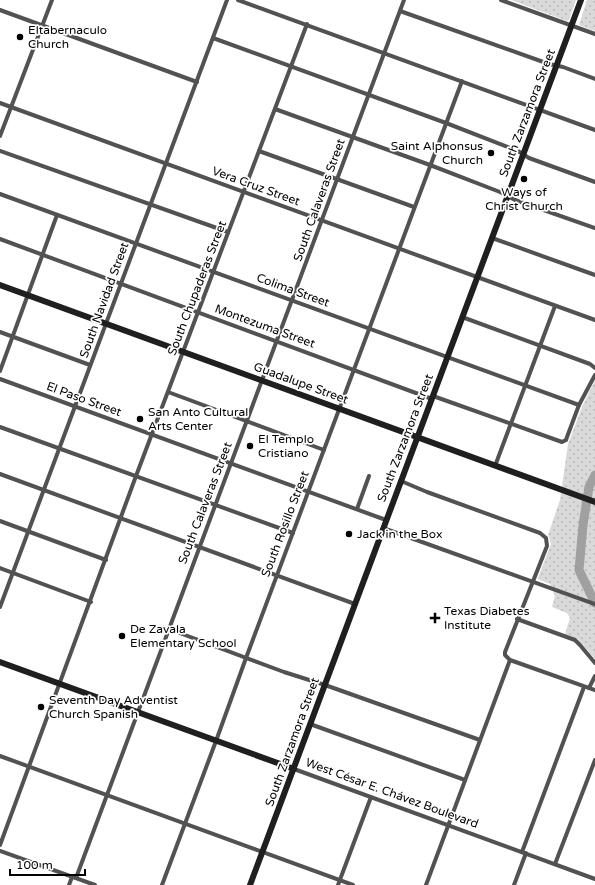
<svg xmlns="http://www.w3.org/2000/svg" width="595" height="885" font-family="'Varela Round',sans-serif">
<defs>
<pattern id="park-dots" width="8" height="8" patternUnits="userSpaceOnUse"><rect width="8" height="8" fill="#d9d9d9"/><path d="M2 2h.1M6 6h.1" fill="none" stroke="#b8b8b8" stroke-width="1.8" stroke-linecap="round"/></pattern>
</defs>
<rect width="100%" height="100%" fill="#fff"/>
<!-- park -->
<g fill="url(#park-dots)">
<path d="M511 0H576L569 20 567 21Z"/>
<path d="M587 0H595V31L579 25Z"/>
<path d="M595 380V659L578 639 565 634 570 618 567 613 552 607 555 596 550 584 540 580 538 578 551 544 550 539 548 535 560 500 568 444 582 407Z"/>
</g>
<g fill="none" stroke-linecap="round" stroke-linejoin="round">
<!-- river -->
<path stroke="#a0a0a0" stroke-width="9" d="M595 475 589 487 583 525 579 570 595 603"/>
<!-- street -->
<g stroke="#525252" stroke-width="4">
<path d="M238 0 595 130"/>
<path d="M501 0 595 34"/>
<path d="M0 10 197 82"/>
<path d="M400 11 549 64 563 67 595 79"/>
<path d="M213 38 446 123 518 151 529 158 595 182"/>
<path d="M0 103 595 320"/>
<path d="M275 109 430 165 500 192 515 200 595 228"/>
<path d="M0 136 52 0"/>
<path d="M0 151 228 232"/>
<path d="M259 151 414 207"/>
<path d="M0 194 579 405"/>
<path d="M492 238 595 275"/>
<path d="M0 239 432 399"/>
<path d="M462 317 590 364 595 368"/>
<path d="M0 332 90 365"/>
<path d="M0 371 57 215"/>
<path d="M0 379 386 520"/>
<path d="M168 392 324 450"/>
<path d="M433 396 562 442 566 440 567 437 579 405 595 375"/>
<path d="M0 427 293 533"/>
<path d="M495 466 555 306"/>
<path d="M0 474 355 604"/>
<path d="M401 481 427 492 540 533 546 538 547 546 505 652V655L510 660 595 690"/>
<path d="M357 509 369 476"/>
<path d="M0 521 106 560"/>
<path d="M383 528 595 604"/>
<path d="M0 568 91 602"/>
<path d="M0 607 227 0"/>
<path d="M517 619 575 640 580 645 595 663"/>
<path d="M169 629 284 672 325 685 480 740"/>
<path d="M589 688 595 676"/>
<path d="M310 724 465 780"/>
<path d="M0 756 353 885"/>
<path d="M294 769 595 879"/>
<path d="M0 845 136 476 307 24"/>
<path d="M0 851 95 885"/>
<path d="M522 852 584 687"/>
<path d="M555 864 595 760"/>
<path d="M76 878 404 0"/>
<path d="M69 885 72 877"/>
<path d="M162 885 216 741 246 658 462 81"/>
<path d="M338 885 371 797"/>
<path d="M426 885 510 660"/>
<path d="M514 885 526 853"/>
</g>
<!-- secondary -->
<g stroke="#1f1f1f" stroke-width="6">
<path d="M0 285 595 502"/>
<path d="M0 662 294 769"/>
<path d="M250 885 581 0"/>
</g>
</g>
<!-- markers -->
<g fill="#000" stroke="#fff" stroke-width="1.5">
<circle cx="20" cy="37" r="4"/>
<circle cx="491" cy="153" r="4"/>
<circle cx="524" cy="179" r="4"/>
<circle cx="140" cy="419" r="4"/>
<circle cx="250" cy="446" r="4"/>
<circle cx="349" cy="534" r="4"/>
<path d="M433 612h4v4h4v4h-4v4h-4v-4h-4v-4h4z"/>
<circle cx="122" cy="636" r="4"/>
<circle cx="41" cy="707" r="4"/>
</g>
<g text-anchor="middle" stroke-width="3.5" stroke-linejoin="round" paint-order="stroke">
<!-- poi labels -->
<g font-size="12" fill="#000" stroke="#fff" text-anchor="start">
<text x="28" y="34">Eltabernaculo<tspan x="28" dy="14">Church</tspan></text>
<text x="483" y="150" text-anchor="end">Saint Alphonsus<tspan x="483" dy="14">Church</tspan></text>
<text x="524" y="196" text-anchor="middle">Ways of<tspan x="524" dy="14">Christ Church</tspan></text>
<text x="148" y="416">San Anto Cultural<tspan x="148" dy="14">Arts Center</tspan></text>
<text x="258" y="443">El Templo<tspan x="258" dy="14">Cristiano</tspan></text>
<text x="357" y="538">Jack in the Box</text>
<text x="444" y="615">Texas Diabetes<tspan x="444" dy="14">Institute</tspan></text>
<text x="130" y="633">De Zavala<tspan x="130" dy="14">Elementary School</tspan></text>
<text x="49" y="704">Seventh Day Adventist<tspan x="49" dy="14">Church Spanish</tspan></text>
</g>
<!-- street labels -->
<g font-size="12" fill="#000" stroke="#fff">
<text transform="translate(527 113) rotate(-69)" y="4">South Zarzamora Street</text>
<text transform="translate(256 186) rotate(20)" y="4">Vera Cruz Street</text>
<text transform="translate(319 200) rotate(-70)" y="4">South Calaveras Street</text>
<text transform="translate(197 288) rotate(-69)" y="4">South Chupaderas Street</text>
<text transform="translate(293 290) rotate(20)" y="4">Colima Street</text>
<text transform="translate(104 300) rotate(-70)" y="4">South Navidad Street</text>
<text transform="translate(265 326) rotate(20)" y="4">Montezuma Street</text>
<text transform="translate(301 383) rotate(20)" y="4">Guadalupe Street</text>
<text transform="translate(84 399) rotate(20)" y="4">El Paso Street</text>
<text transform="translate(405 438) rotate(-69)" y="4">South Zarzamora Street</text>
<text transform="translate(205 503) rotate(-69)" y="4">South Calaveras Street</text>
<text transform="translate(285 524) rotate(-69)" y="4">South Rosillo Street</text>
<text transform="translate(292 742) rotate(-70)" y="4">South Zarzamora Street</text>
<text transform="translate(392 793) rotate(20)" y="4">West César E. Chávez Boulevard</text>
</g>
</g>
<!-- scale -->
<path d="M10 869v6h75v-6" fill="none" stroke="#000000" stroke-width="2"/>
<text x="16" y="869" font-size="12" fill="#000000" stroke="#ffffff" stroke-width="3" paint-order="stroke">100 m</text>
</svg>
